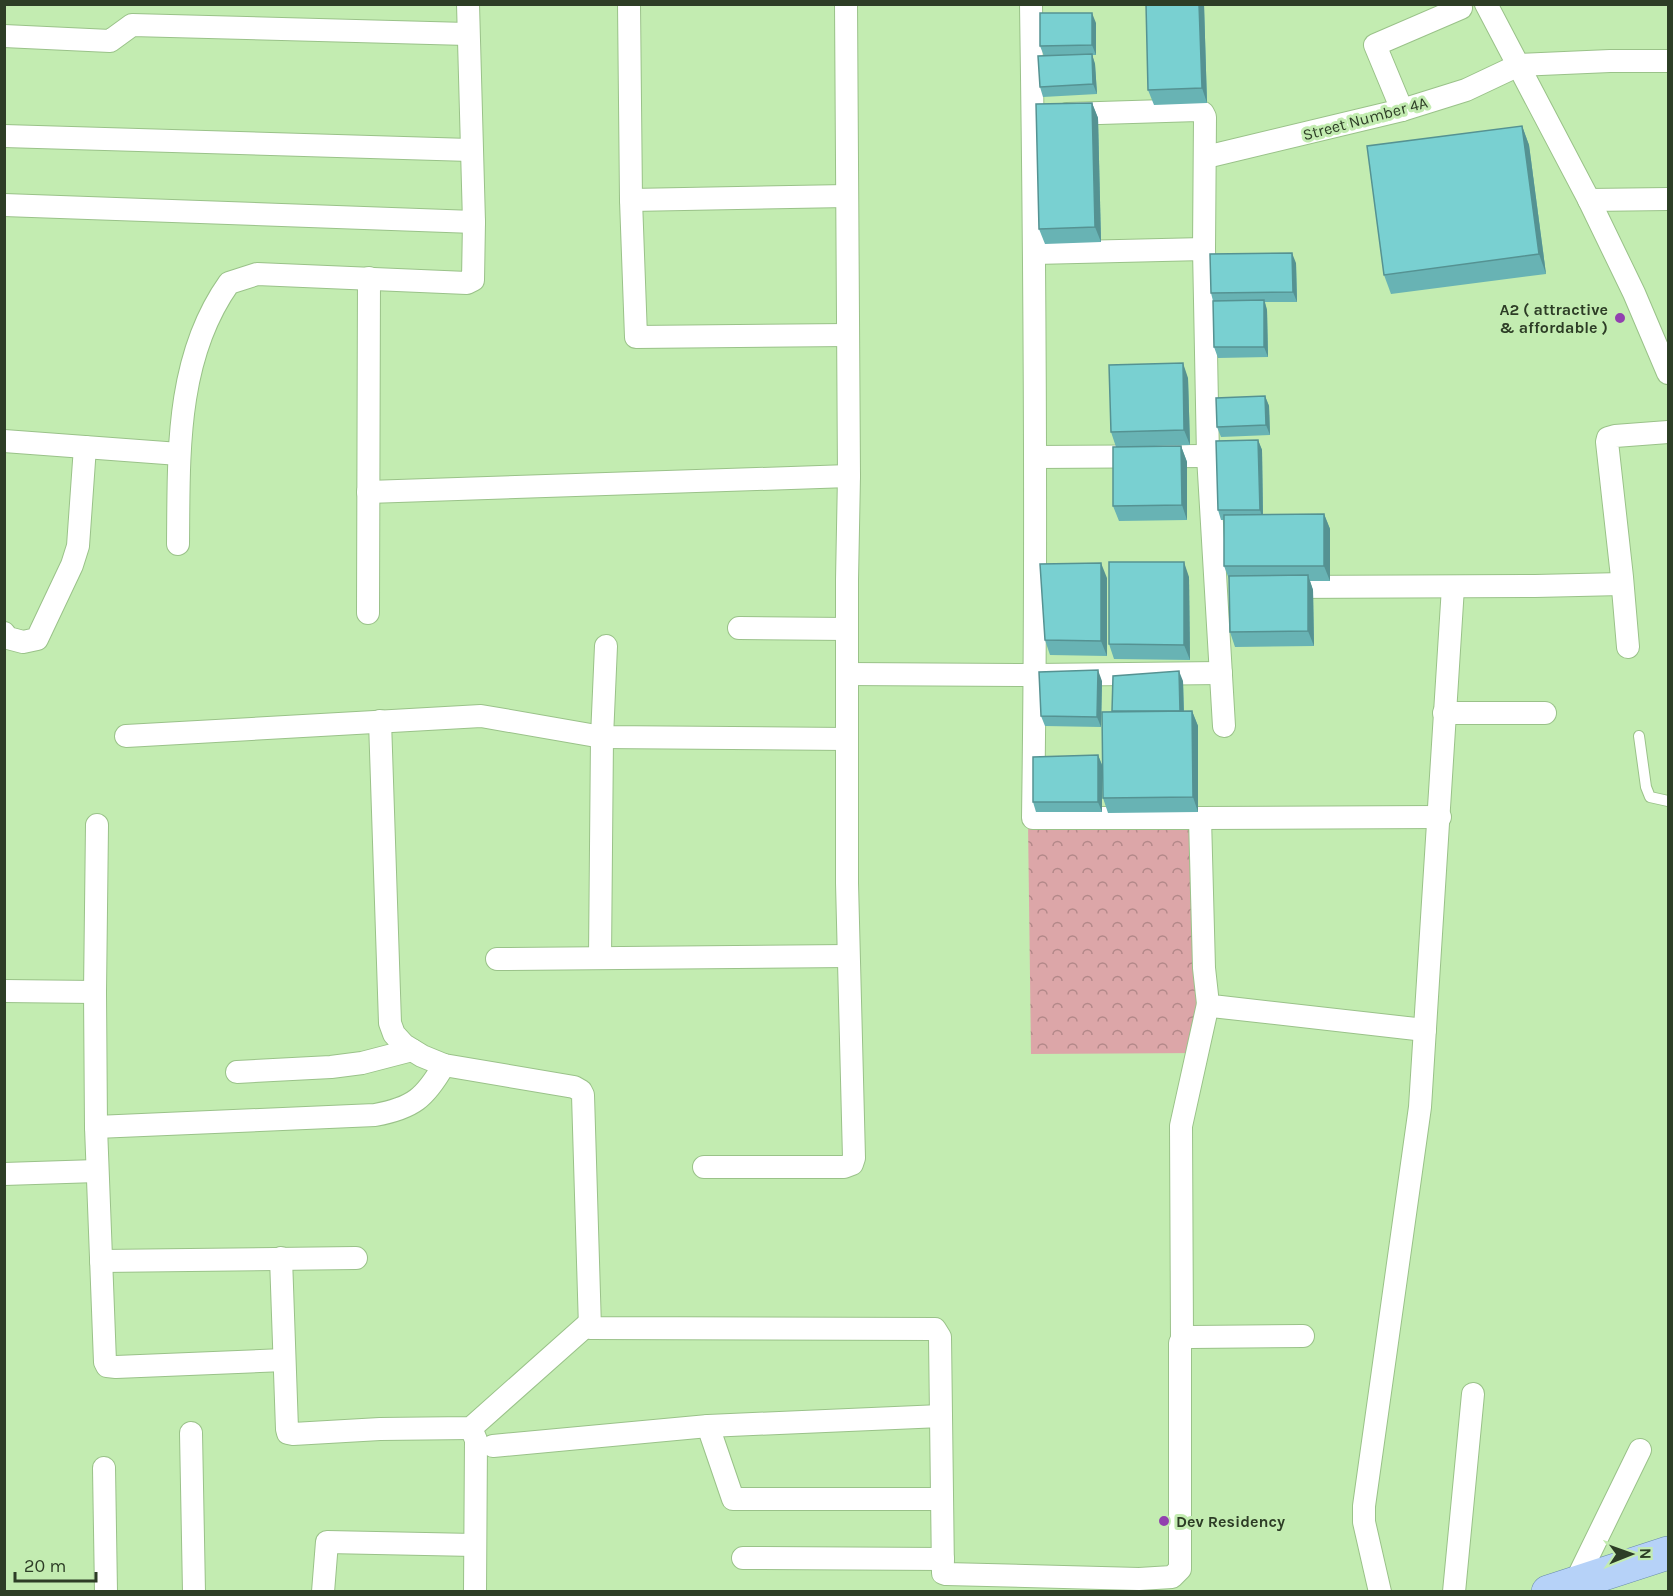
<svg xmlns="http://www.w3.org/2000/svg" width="1673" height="1596" font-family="Karla,sans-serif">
<defs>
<pattern id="park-crowns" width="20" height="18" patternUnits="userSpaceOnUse" patternTransform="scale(1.5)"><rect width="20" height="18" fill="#dca6a8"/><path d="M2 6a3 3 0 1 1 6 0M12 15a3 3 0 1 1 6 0" fill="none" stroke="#b38889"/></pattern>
</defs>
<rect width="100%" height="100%" fill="#c3ecb1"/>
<!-- park -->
<path fill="url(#park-crowns)" d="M1200 818V1053L1031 1054 1028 822Z"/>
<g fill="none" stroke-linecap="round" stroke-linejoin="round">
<defs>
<path id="service" d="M1639 736 1646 787 1650 797 1668 801"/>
<g id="minor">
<path d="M629 4 631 200 636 337 848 335"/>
<path d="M1031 4C1035 276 1037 547 1033 818H1200L1204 968 1208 1004 1212 1006 1425 1030"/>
<path d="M1486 4 1589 200 1634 293 1668 373"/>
<path d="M4 36 110 41 132 25 467 34"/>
<path d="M1402 110 1375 45 1461 8"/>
<path d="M1067 114 1198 110 1203 113 1205 117 1204 249 1208 456 1224 726"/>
<path d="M4 136 470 150"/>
<path d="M1206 157 1402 110 1466 90 1519 65 1610 61H1668"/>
<path d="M631 200 847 196"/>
<path d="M1589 200 1668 199"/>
<path d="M4 205 474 222"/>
<path d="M1035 253 1204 249"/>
<path d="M4 441 179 454"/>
<path d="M1035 457 1208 456"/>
<path d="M368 492 849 476"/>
<path d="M178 544C179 455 175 359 229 283L257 274 467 283 473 280 474 222 468 4"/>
<path d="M1283 587 1535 586 1622 584"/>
<path d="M368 613 369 278"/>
<path d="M739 628 847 629"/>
<path d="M4 633 8 638 23 642 37 639 72 565 78 546 85 447"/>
<path d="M1628 647 1622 577 1607 442 1608 438 1615 436 1668 432"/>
<path d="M847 674 1035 675 1221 673"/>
<path d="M1444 713H1545"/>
<path d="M380 721 390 1023 394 1034 404 1045 422 1056 444 1065 574 1087 581 1091 583 1095 590 1328 935 1329 940 1337 943 1573 946 1574 1139 1579 1172 1577 1180 1569V1343L1182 1339 1190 1337 1303 1336"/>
<path d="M126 736 481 716 602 737 846 739"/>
<path d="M1200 818 1440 817"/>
<path d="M97 825 95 992 96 1127 105 1362 107 1366 116 1367 284 1360"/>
<path d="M600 958 602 737 606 646"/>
<path d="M497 959 848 956"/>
<path d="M4 991 95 992"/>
<path d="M237 1072 331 1067 362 1063 412 1050"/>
<path d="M96 1127 375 1115C413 1108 425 1098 444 1065"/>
<path d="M704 1167H844L852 1164 854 1158 847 883V580L849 476 846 4"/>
<path d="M4 1174 97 1171"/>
<path d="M281 1258 287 1429 288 1433 293 1434 380 1429 471 1428 588 1324"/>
<path d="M101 1261 356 1258"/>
<path d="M1182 1339 1181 1126 1208 1004"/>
<path d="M708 1426 733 1499H941"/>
<path d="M471 1428 476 1440 475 1592"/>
<path d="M191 1433 194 1592"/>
<path d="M493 1446 708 1426 941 1416"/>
<path d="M104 1468 106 1592"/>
<path d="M743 1558 943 1559"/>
<path d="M1575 1583 1640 1450"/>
<path d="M323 1592 327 1542 474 1545"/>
<path d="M1380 1592 1364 1522V1506L1420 1107 1453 587"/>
<path d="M1454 1592 1473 1394"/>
</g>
<path id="primary" d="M1548 1592 1668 1553"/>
</defs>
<!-- service casing -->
<use href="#service" stroke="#9ac289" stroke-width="12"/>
<!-- minor casing -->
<use href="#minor" stroke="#9ac289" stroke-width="24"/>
<!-- primary casing -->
<use href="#primary" stroke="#678aab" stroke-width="34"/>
<!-- service -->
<use href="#service" stroke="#fff" stroke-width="10"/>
<!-- minor -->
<use href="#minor" stroke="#fff" stroke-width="22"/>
<!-- primary -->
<use href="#primary" stroke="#b6d2f8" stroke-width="33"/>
</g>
<!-- wall -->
<g fill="#68b3b4">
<path d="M1204 4 1207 103 1154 105 1148 90Z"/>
<path d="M1096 23V55H1092L1095 64 1097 94 1043 97 1040 87 1044 56 1040 46Z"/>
<path d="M1092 103 1098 118 1101 242 1045 244 1039 229Z"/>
<path d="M1522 126 1529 145 1546 274 1391 294 1384 275Z"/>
<path d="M1296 263 1297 302H1265L1267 310 1268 357 1218 358 1214 347 1213 301 1211 293Z"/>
<path d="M1188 378 1190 445 1119 447 1181 446 1187 462V520L1119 521 1113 506 1116 447 1111 432Z"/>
<path d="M1265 396 1269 406 1270 435 1221 437 1217 427Z"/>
<path d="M1258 440 1262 450 1263 514H1324L1330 529V581H1310L1313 590 1314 646 1235 647 1230 632 1229 579 1224 566V520H1221L1218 510Z"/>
<path d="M1189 577 1190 660 1114 659 1109 644Z"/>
<path d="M1107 578V656L1050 655 1045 640Z"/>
<path d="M1102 681 1101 727 1045 726 1041 716Z"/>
<path d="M1183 681 1184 711H1192L1198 726V812L1108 813 1103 798 1112 711Z"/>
<path d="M1098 755 1102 765V812H1036L1033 802Z"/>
</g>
<!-- shaded-wall -->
<g fill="#559292">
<path d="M1199 4H1204L1207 103 1202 88Z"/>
<path d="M1092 13 1096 23V55L1092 45Z"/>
<path d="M1092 54 1095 64 1097 94 1093 84Z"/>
<path d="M1092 103 1098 118 1101 242 1095 227Z"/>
<path d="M1522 126 1529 145 1546 274 1539 254Z"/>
<path d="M1292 253 1296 263 1297 302 1293 292Z"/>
<path d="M1264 300 1267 310 1268 357 1264 347Z"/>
<path d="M1183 363 1188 378 1190 445 1184 430Z"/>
<path d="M1265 396 1269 406 1270 435 1266 425Z"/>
<path d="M1258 440 1262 450 1263 520 1260 510Z"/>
<path d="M1181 446 1187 462V520L1182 505Z"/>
<path d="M1324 514 1330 529V581L1324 566Z"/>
<path d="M1184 562 1189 577 1190 660 1184 645Z"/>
<path d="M1101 563 1107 578V656L1101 641Z"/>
<path d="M1308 575 1313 590 1314 646 1308 631Z"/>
<path d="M1098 670 1102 681 1101 727 1097 717Z"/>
<path d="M1179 671 1183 681 1184 722 1180 711Z"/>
<path d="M1192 711 1198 726V812L1193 797Z"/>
<path d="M1098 755 1102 765V812L1098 802Z"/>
</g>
<!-- building -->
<g fill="#79d0d1" stroke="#559292" stroke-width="1.5">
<path d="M1146 4H1199L1202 88 1148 90Z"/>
<path d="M1040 13H1092V45L1040 46Z"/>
<path d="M1092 54 1093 84 1040 87 1038 56Z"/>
<path d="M1092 103 1095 227 1039 229 1036 104Z"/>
<path d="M1522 126 1539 254 1384 275 1367 146Z"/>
<path d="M1292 253 1293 292 1211 293 1210 254Z"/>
<path d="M1264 300V347H1214L1213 301Z"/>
<path d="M1183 363 1184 430 1111 432 1109 365Z"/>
<path d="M1265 396 1266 425 1217 427 1216 398Z"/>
<path d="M1258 440 1260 510H1218L1216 441Z"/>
<path d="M1181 446 1182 505 1113 506V447Z"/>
<path d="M1324 514V566H1224V515Z"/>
<path d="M1109 562H1184V645L1109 644Z"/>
<path d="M1101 563V641L1045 640 1040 564Z"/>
<path d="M1308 575V631L1230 632 1229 576Z"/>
<path d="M1098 670 1097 717 1041 716 1039 672Z"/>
<path d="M1179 671 1180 711H1112L1113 676Z"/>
<path d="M1192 711 1193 797 1103 798 1102 712Z"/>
<path d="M1098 755V802H1033V757Z"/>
</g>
<!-- markers -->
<g fill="#9240af" stroke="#c3ecb1" stroke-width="2">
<circle cx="1620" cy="318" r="6"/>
<circle cx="1164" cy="1521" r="6"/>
</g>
<g text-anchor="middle" stroke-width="6" stroke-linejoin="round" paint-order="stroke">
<!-- street labels -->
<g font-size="16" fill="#2d3d26" stroke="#c3ecb1">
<text transform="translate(1365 118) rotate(-15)" y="6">Street Number 4A</text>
</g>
<!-- poi labels -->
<g font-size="16" font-weight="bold" fill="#2d3d26" stroke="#c3ecb1" text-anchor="end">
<text x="1608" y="315">A2 ( attractive<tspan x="1608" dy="18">&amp; affordable )</tspan></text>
<text x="1176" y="1527" text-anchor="start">Dev Residency</text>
</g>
</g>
<!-- border -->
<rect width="1673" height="1596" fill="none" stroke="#2d3d26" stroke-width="12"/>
<!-- north arrow -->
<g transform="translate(1631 1554) rotate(89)" stroke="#c3ecb1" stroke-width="4.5" paint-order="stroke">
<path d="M0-4.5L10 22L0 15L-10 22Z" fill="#2d3d26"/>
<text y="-9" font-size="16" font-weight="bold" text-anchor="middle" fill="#2d3d26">N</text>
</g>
<!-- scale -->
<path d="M15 1572v9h81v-9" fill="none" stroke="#2d3d26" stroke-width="3"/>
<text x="24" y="1572" font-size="18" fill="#2d3d26" stroke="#c3ecb1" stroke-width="4.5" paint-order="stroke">20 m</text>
</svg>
